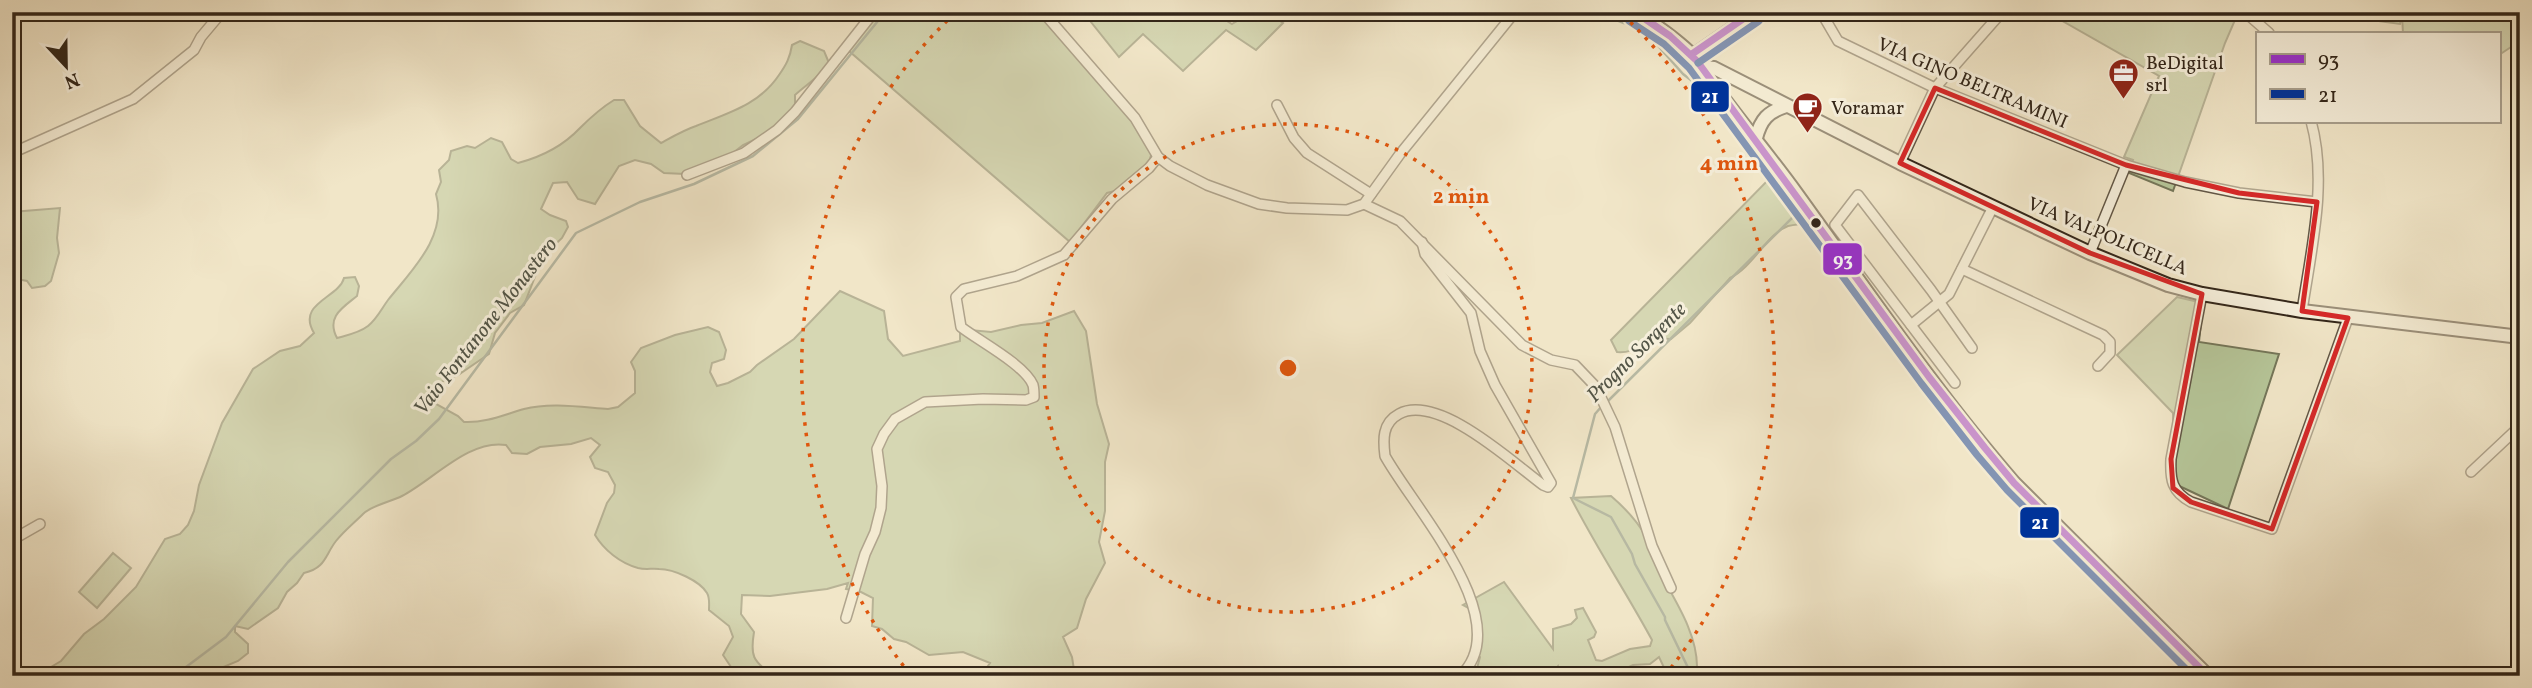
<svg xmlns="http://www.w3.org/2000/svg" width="2532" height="688" font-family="Vollkorn,serif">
<rect width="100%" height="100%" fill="#f1e6c8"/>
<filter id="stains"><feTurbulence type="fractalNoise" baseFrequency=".00286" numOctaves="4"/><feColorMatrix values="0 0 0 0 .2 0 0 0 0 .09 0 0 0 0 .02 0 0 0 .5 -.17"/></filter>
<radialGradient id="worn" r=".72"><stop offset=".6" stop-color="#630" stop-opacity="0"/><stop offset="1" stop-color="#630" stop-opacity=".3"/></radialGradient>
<!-- green -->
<g fill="#b6c699" stroke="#747659" stroke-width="2">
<path d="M877 12H1044L1116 95 1152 152 1149 162 1115 191 1107 193 1070 242 849 51Z"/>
<path d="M1083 12H1212L1232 24C1253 11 1262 6 1283 23L1256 50 1226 30 1183 71 1143 34 1119 57Z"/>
<path d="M2055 12 2238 13 2225 43 2173 191 2129 173 2133 160 2124 157 2159 76 2052 15Z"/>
<path d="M2311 12H2520V41L2499 55V33H2403L2402 15 2400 24Z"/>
<path d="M800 41 824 51 829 63C820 77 807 84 795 95V113L783 126 743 145 729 156 685 174 664 173 651 164 635 160 619 166 595 204 578 199 567 182 553 183 541 209 550 215 566 221 568 227 562 238 543 256 524 305 510 313 495 333 489 354 458 375 439 383 436 404 458 416 464 422C486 423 503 415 524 409 550 402 581 407 608 409L618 407 635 393V371L631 362 641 348 675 335 708 327 719 332 726 350 724 359 712 363 710 372 717 386 728 383 750 372 757 365 794 339 840 291 884 311 888 339 903 356 960 341V329L991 332 1021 325 1042 323 1074 311 1086 331 1097 404 1109 444 1105 462V511L1099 542 1105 563 1086 599 1077 628 1063 637 1072 657 1075 676H981L990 663 963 652 929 655 906 642 894 639 882 629 872 626 873 598 861 592 846 589 848 583 827 589 770 596 742 595 741 614 754 632C750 656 753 661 772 675L737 676 723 655 733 637 729 626 709 610C709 604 710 598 707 593 700 581 674 569 659 569 652 568 646 570 638 568 620 563 604 550 595 535L607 503 614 493 615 485 608 472 595 468 590 457 600 445 591 438 571 444 540 447 527 454 512 453 506 445C469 439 433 480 402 496 390 502 372 505 363 514 354 523 344 531 336 541 325 555 326 568 304 573L297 583 287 592 278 608 248 629 235 626V632L248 644V653L238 661 202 676H45L46 670 61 661 84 634 104 619 136 587 165 539 180 534 188 525 194 511 199 485 222 423 253 369 280 351 300 346 314 333C296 303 339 298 344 278L355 277 359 286 357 296C342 308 326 317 337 338 348 335 359 333 368 326 377 319 382 308 388 300 412 270 448 236 436 194L441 182 439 170 449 160 451 151 467 146 475 148 491 138 502 142 511 159 518 163C541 157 564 145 580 128 591 117 601 108 614 100H624L640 126 661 143C672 137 684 130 696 126 728 113 759 105 779 75 786 65 790 58 792 45Z"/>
<path d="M1771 177 1805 224C1800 224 1793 225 1788 226 1767 234 1753 267 1730 278L1690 323 1671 339C1644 336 1640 354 1617 352L1611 340Z"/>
<path d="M60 208 57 238 59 253 51 281 45 286 32 288 27 281 12 278V212Z"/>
<path d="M2177 297 2203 303 2199 342 2279 354 2228 509 2175 484 2173 413 2117 355Z"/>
<path d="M1611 496C1625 508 1637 520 1646 537 1652 549 1654 562 1660 573 1676 602 1698 635 1697 669L1689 676H1668L1659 657 1650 664 1633 665 1610 676H1561L1558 666 1550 676H1475L1480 657 1472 649 1474 611 1463 605 1504 582 1553 649V629L1571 624 1577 618 1575 610 1583 608 1596 632 1594 637 1588 640 1596 660 1602 661 1630 649 1650 646 1652 640C1626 592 1596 547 1571 498Z"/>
<path d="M113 553 131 568 97 608 79 592Z"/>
</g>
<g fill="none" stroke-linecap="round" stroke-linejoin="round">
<!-- stream -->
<g stroke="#728273" stroke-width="2.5">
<path d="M1596 12 1629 25 1652 39 1683 74 1704 90 1975 454 2043 529 2132 616"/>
<path d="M1607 402 1796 214"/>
<path d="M1602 406 1595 414 1573 498 1611 517 1632 554 1635 564 1665 617V620L1692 676"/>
<path d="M2143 627 2171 656"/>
<path d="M2191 675V676"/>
<path d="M174 676 226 637 288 562 391 459 416 441 439 419 576 233 640 202 694 184 753 156 798 119 882 16"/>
</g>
<defs>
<g id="street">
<path d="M1043 12 1135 118 1158 157 1170 166 1207 185 1259 204 1287 208 1347 210 1364 204 1400 154 1515 12"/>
<path d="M1821 12 1838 41 1935 88 2126 165 2185 182 2239 193 2317 202"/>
<path d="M2245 12 2269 33"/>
<path d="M1692 54 1753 12"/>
<path d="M1277 105 1294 138 1307 153 1371 194"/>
<path d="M12 153 133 99 194 50 201 37 222 12"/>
<path d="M1900 163 1935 88 2002 12"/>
<path d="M687 175 744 153 777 130 795 112 874 12"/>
<path d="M1364 204 1400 221 1522 345 1551 360 1575 365 1596 387 1615 427 1652 546 1671 588"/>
<path d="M1422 242 1425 254 1471 313 1480 351 1495 385 1551 483 1548 487 1543 485C1512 462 1438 393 1399 414 1382 423 1383 440 1385 456 1413 507 1519 622 1460 676"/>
<path d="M2090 253 2126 165"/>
<path d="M1962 269 2103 335 2110 342V353L2098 366"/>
<path d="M2202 294 2171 459C2170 480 2172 492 2191 502L2272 529 2348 318"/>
<path d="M2302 311C2311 250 2328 182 2311 121"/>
<path d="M1911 325 1949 294 1993 207"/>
<path d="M1955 383 1835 225 1858 195 1931 290 1972 348"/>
<path d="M2471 472 2520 426"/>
<path d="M12 540 40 524"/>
<path d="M846 618 865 554 875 532 881 508 882 486 877 449 884 434 895 419 925 402 983 399 1026 400 1034 397C1034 393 1034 389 1033 385 1025 365 979 341 961 327L956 297 964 289 1017 276 1064 255 1112 199 1149 168 1158 157"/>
</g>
<g id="secondary">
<path d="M1635 12C1654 24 1673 37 1690 53 1701 63 1707 76 1715 87 1741 123 1770 157 1796 193 1867 291 1935 392 2014 483L2208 676"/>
<path d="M1703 67 1714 68 1900 163 2090 253 2168 285 2202 294 2302 311 2520 337"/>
<path d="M1756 138C1761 119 1768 112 1786 106"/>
</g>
</defs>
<!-- street casing -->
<use href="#street" stroke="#625645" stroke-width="12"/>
<!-- secondary casing -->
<use href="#secondary" stroke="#332619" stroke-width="16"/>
<!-- street -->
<use href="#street" stroke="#f6efdb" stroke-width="9"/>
<!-- secondary -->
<use href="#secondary" stroke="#f6efdb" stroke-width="12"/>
<defs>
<g id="bus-1">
<path d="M1635 12 1670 36 1697 61 1929 377 1985 448 2014 483 2208 676"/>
<path d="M1692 54 1753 12"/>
</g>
<g id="bus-2">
<path d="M1629 21 1664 44 1689 68 1921 383 1977 455 2007 490 2193 676"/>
<path d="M1698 63 1759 21"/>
</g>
</defs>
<!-- bus-1 casing -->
<use href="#bus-1" stroke="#f6efdb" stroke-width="12"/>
<!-- bus-2 casing -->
<use href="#bus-2" stroke="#f6efdb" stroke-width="12"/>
<!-- bus-1 -->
<use href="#bus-1" stroke="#9932cc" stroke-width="7"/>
<!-- bus-2 -->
<use href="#bus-2" stroke="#039" stroke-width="7"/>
</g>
<!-- marked area -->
<path d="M0 0H2532V688H0ZM1935 88 2126 165 2239 193 2317 202 2302 311 2348 318 2272 529 2191 502 2173 488 2171 459 2202 294 2090 253 1900 163Z" fill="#f1e6c8" fill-opacity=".55" fill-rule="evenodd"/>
<path fill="none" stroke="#d62828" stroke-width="5" stroke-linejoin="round" d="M1935 88 2126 165 2239 193 2317 202 2302 311 2348 318 2272 529 2191 502 2173 488 2171 459 2202 294 2090 253 1900 163Z"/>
<!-- distance rings -->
<g fill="none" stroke="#df560d" stroke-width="3.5" stroke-dasharray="3.5 7">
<circle cx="1288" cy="368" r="244"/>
<path d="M910 674A487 487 0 0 1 953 15M1623 15A487 487 0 0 1 1666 674"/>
</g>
<!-- icons -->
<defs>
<symbol id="office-pin" viewBox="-11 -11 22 30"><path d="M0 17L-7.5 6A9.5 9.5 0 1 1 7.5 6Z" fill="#8f2418" stroke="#f6efdb"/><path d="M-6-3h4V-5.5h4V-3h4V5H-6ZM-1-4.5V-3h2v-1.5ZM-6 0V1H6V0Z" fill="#fff"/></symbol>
<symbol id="cafe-pin" viewBox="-11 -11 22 30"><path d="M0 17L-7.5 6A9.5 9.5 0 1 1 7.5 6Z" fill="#8f2418" stroke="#f6efdb"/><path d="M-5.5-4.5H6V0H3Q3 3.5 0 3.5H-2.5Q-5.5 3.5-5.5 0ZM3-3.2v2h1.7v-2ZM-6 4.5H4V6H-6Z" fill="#fff"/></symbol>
</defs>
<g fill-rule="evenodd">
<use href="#office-pin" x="2106" y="56" width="35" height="47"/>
<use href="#cafe-pin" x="1790" y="90" width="35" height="47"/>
</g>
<!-- markers -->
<circle fill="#332619" stroke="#f6efdb" stroke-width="2.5" cx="1816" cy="223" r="6"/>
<g text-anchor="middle" stroke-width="6" stroke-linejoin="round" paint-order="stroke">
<!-- poi labels -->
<g font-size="19" fill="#332619" stroke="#f6efdb" text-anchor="start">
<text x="2146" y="69">BeDigital<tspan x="2146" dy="22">srl</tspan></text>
<text x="1831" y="114">Voramar</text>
</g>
<!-- street labels -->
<g font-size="19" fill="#332619" stroke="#f6efdb">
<text transform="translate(1973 82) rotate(23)" y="7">VIA GINO BELTRAMINI</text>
<text transform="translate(2108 235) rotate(23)" y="7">VIA VALPOLICELLA</text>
</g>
<!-- water labels -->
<g font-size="21" font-style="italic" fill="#525446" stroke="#f6efdb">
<text transform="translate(485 326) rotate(-52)" y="7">Vaio Fontanone Monastero</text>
<text transform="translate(1636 352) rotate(-45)" y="7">Progno Sorgente</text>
</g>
</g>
<circle cx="1288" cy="368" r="10" fill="#df560d" stroke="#f6efdb" stroke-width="3.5"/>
<g font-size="21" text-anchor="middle" font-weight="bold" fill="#df560d" stroke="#f6efdb" stroke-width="6" stroke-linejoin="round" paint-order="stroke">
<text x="1729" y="170">4 min</text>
<text x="1461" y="203">2 min</text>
</g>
<g stroke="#f6efdb" stroke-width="2.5">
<rect x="1690" y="80" width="40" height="33" rx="7" fill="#039"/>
<rect x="1822" y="242" width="41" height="34" rx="7" fill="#9932cc"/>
<rect x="2019" y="506" width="41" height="33" rx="7" fill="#039"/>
</g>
<g font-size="19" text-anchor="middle" font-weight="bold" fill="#fff">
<text x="1710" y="103">21</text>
<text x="1843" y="266">93</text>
<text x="2040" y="529">21</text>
</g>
<!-- margin -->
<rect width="2532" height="688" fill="none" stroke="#f1e6c8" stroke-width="42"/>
<rect x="14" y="14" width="2504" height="660" fill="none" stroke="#332619" stroke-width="3.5"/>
<rect x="21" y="21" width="2490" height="646" fill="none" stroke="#332619" stroke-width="2"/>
<!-- legend -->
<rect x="2256" y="32" width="245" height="91" fill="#f6efdb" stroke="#a89f8d" stroke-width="2"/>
<rect x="2270" y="54" width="35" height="10" fill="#9932cc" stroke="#a89f8d" stroke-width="2"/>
<text x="2318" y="66" font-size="21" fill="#332619">93</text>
<rect x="2270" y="89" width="35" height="10" fill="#003399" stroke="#a89f8d" stroke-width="2"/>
<text x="2318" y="102" font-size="21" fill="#332619">21</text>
<!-- north arrow -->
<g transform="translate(66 66) rotate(158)" stroke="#f6efdb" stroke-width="5" paint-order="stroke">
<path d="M0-5L12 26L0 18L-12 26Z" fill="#332619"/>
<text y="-10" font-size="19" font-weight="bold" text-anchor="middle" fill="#332619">N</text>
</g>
<rect width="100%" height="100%" filter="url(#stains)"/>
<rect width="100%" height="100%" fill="url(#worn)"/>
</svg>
